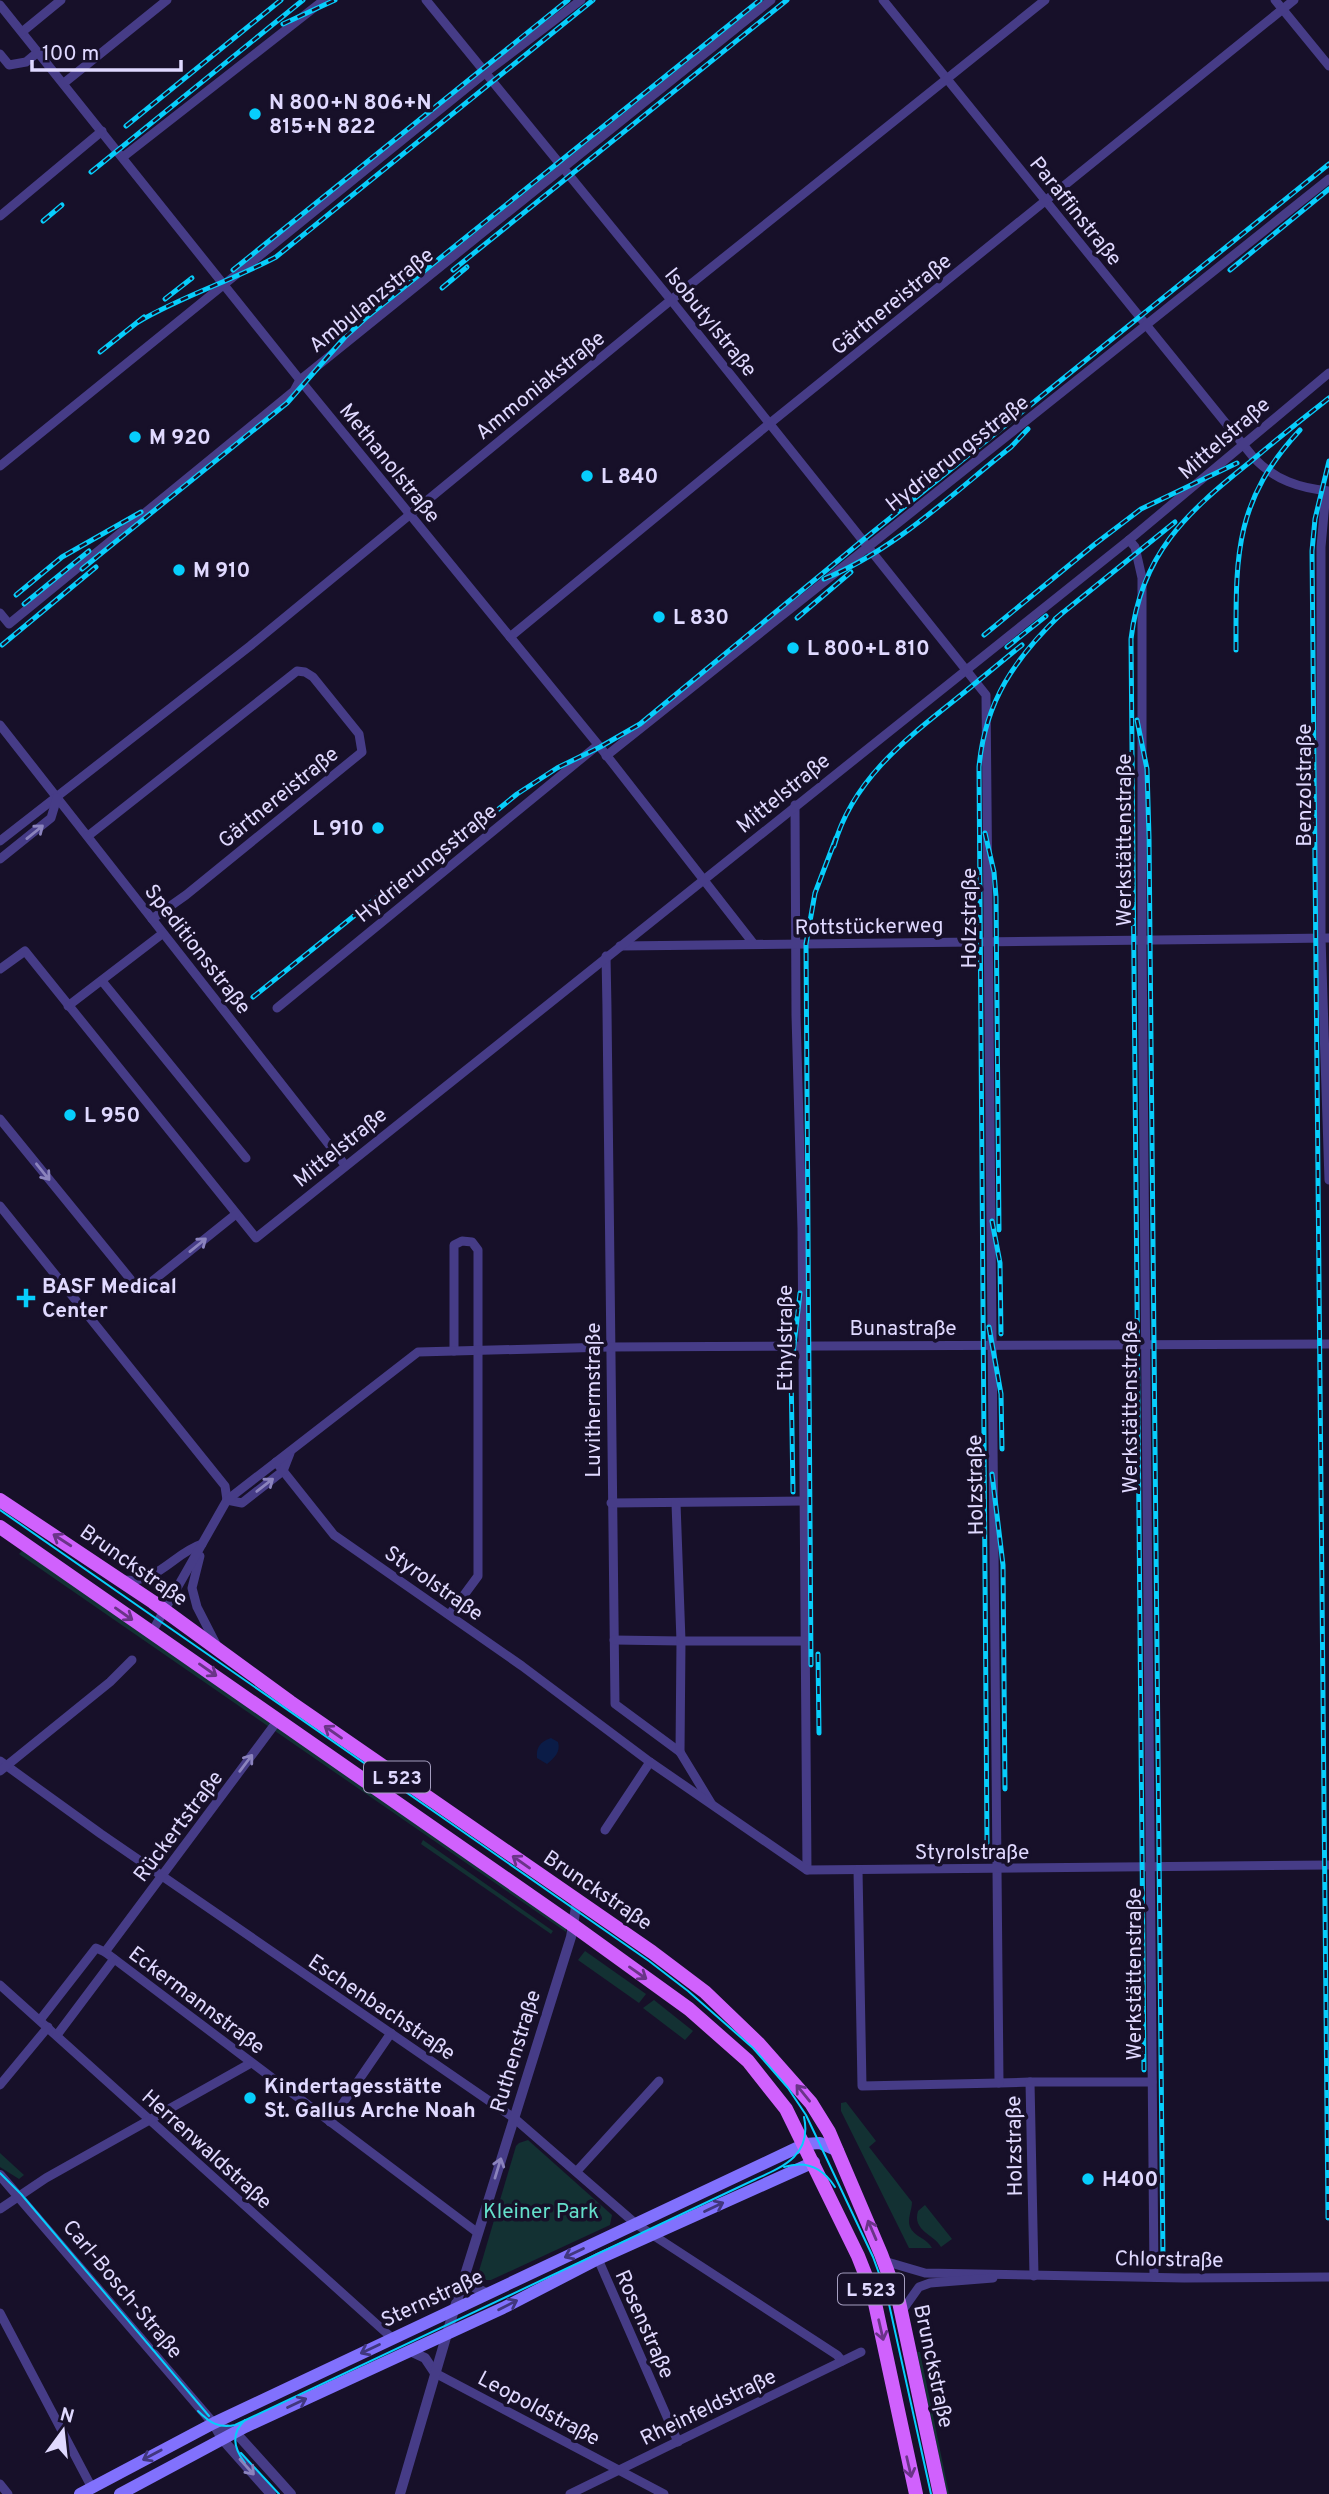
<svg xmlns="http://www.w3.org/2000/svg" width="1329" height="2494" font-family="Overpass,sans-serif">
<rect width="100%" height="100%" fill="#171029"/>
<!-- green -->
<g fill="#133133">
<path d="M24 1549 566 1927V1932L19 1554Z"/>
<path d="M423 1840 553 1931 551 1934 421 1844Z"/>
<path d="M585 1951 646 1994 639 2003 578 1960Z"/>
<path d="M654 2000 693 2031 685 2040 643 2008Z"/>
<path d="M846 2102 876 2141 869 2147 912 2202C912 2210 907 2219 910 2227 914 2237 927 2238 932 2248H909L841 2111V2103Z"/>
<path d="M528 2140 612 2215 610 2225 491 2280H486L479 2271 516 2146 519 2143Z"/>
<path d="M0 2153 24 2175 19 2179 0 2167Z"/>
<path d="M925 2205 952 2239 941 2247C934 2234 912 2231 918 2211Z"/>
<path d="M917 2352H920L949 2494H947Z"/>
</g>
<!-- water -->
<path fill="#0b1c47" d="M551 1738 558 1742C561 1752 554 1758 547 1764L537 1758C536 1747 540 1742 551 1738Z"/>
<g fill="none" stroke-linecap="round" stroke-linejoin="round">
<!-- minor -->
<g stroke="#463c87" stroke-width="9">
<path d="M426 0 671 300 986 695 999 2083 1030 2082 1034 2276"/>
<path d="M883 0 1254 458C1275 480 1299 488 1329 491"/>
<path d="M1275 0 1329 66"/>
<path d="M0 5 300 380 600 747 753 943"/>
<path d="M22 32 61 0"/>
<path d="M0 54 9 65 26 62 38 52"/>
<path d="M64 83 167 0"/>
<path d="M123 157 324 0"/>
<path d="M0 216 102 131"/>
<path d="M0 466 485 73 581 0"/>
<path d="M1326 491 1321 547V938L1329 1180"/>
<path d="M1129 540 1135 547 1142 578V941L1154 2277"/>
<path d="M0 613 9 624 294 391 300 380 771 0"/>
<path d="M510 637 769 424 1294 0"/>
<path d="M0 725 345 1165"/>
<path d="M606 756 1329 179"/>
<path d="M795 805 796 1015 802 1228 807 1870"/>
<path d="M88 836 297 671 305 672 313 677 359 734 362 752 186 895 152 919"/>
<path d="M0 841 250 646 671 300 1045 0"/>
<path d="M0 859 51 818 57 798"/>
<path d="M620 946 1329 938"/>
<path d="M606 956C611 1205 612 1454 615 1704L680 1752 711 1803"/>
<path d="M0 969 25 951 256 1238 1129 540 1329 373"/>
<path d="M102 981 246 1158"/>
<path d="M68 1006 162 934"/>
<path d="M277 1008 598 745"/>
<path d="M0 1119 140 1291 236 1214"/>
<path d="M0 1206 225 1486 227 1500"/>
<path d="M276 1462 334 1535 522 1666 650 1762 605 1830"/>
<path d="M227 1500 242 1503 283 1471 290 1453"/>
<path d="M611 1503 803 1501"/>
<path d="M200 1556 192 1588 197 1607 216 1644"/>
<path d="M124 1580C157 1584 174 1553 202 1544"/>
<path d="M450 1614 478 1576V1250L472 1242 462 1241 454 1245V1351"/>
<path d="M152 1632 227 1500 418 1352 610 1347 1329 1344"/>
<path d="M614 1640 681 1641 676 1503"/>
<path d="M680 1752 681 1641H805"/>
<path d="M0 1761 101 1834 514 2118 636 2224 837 2355 842 2361"/>
<path d="M650 1762 807 1870 1329 1865"/>
<path d="M0 1771 110 1682 132 1660"/>
<path d="M858 1870 862 2086 999 2083"/>
<path d="M105 1952 278 1720"/>
<path d="M0 1985 392 2338"/>
<path d="M40 2020 96 1948 105 1952 478 2233"/>
<path d="M57 2035 114 1959"/>
<path d="M1030 2082H1152"/>
<path d="M0 2085 48 2027"/>
<path d="M330 2122 391 2033"/>
<path d="M577 2171 659 2081"/>
<path d="M0 2209 46 2178 251 2063"/>
<path d="M598 2259 678 2442"/>
<path d="M884 2261 925 2273 1184 2278 1329 2277"/>
<path d="M902 2311 919 2287 930 2283 993 2278"/>
<path d="M0 2313 92 2488"/>
<path d="M435 2373 664 2494"/>
<path d="M0 2484 8 2494"/>
<path d="M570 2494 861 2352"/>
</g>
<!-- tertiary -->
<g stroke="#463c87" stroke-width="10">
<path d="M0 2175 213 2423 223 2440 271 2494"/>
<path d="M465 2276 474 2287 488 2294"/>
<path d="M410 2351 425 2358 435 2373"/>
<path d="M213 2423 236 2433 291 2494"/>
<path d="M400 2494 454 2310 571 1937 577 1901"/>
</g>
<!-- secondary -->
<g stroke="#8171fd" stroke-width="12">
<path d="M80 2494 214 2423 805 2144 820 2143 838 2151"/>
<path d="M120 2494 245 2427 503 2308 598 2259 814 2162"/>
</g>
<!-- primary -->
<g stroke="#d061fd" stroke-width="14">
<path d="M0 1500 153 1602 290 1702 652 1952 705 1992 758 2043 811 2103 829 2132 881 2254 899 2302 940 2494"/>
<path d="M0 1527 574 1926 689 2009 748 2061 786 2109 858 2256 873 2294 916 2494"/>
</g>
<!-- tram -->
<g stroke="#07cefc" stroke-width="2">
<path d="M0 1510 649 1961 688 1991 753 2048 788 2088 806 2115 873 2257 887 2295 931 2494"/>
<path d="M784 2167C806 2160 823 2168 835 2187"/>
<path d="M0 2173 21 2194 209 2416"/>
<path d="M198 2411C209 2422 219 2429 235 2425L756 2179C785 2166 812 2154 804 2117"/>
<path d="M245 2420C230 2434 234 2449 245 2463"/>
<path d="M241 2453 279 2494"/>
</g>
<defs>
<g id="rail">
<path d="M283 24 335 0"/>
<path d="M126 126 281 0"/>
<path d="M91 172 303 0"/>
<path d="M43 221 62 205"/>
<path d="M233 270 568 0"/>
<path d="M453 270 787 0"/>
<path d="M1230 270 1329 189"/>
<path d="M442 288 467 267"/>
<path d="M165 299 192 278"/>
<path d="M138 322C182 296 231 281 276 257L593 0"/>
<path d="M100 352 144 317"/>
<path d="M82 569 287 403 345 337 367 317 760 0"/>
<path d="M824 579C895 550 952 494 1011 447L1028 429"/>
<path d="M16 595 62 557 141 512"/>
<path d="M24 604 89 551"/>
<path d="M797 618 851 572"/>
<path d="M1055 619 1175 522"/>
<path d="M984 635 1095 544 1141 509 1237 463"/>
<path d="M2 645 96 567"/>
<path d="M1007 647 1046 616"/>
<path d="M1236 650C1236 558 1233 502 1300 430"/>
<path d="M1137 720 1147 769 1149 837 1163 2259"/>
<path d="M985 833 994 872 996 897 999 1230"/>
<path d="M834 846C852 782 902 742 951 703 975 684 998 664 1022 645"/>
<path d="M253 997 380 895 433 862 517 794 557 768 600 747 640 724 863 540 1329 164"/>
<path d="M992 1221 1000 1263 1001 1334"/>
<path d="M989 1327 1001 1394 1002 1449"/>
<path d="M992 1474 1003 1565 1005 1789"/>
<path d="M793 1492 791 1371 800 1293"/>
<path d="M818 1654 819 1733"/>
<path d="M811 1665 806 944 815 893 836 838"/>
<path d="M987 1843 979 767C985 701 1015 658 1062 613"/>
<path d="M1144 2070 1131 639C1141 554 1186 513 1250 462 1276 440 1302 419 1329 398"/>
<path d="M1328 2218 1312 551 1315 519 1329 461"/>
</g>
</defs>
<!-- rail casing -->
<use href="#rail" stroke="#07cefc" stroke-width="5"/>
<!-- rail -->
<use href="#rail" stroke="#171029" stroke-width="2.5" stroke-dasharray="8" stroke-linecap="butt"/>
</g>
<!-- one-way arrows -->
<defs><path id="oneway-shaft" d="M-6 0H5M1.5-3L5.5 0L1.5 3" fill="none" stroke-width="1.6" stroke-linecap="round" stroke-linejoin="round" transform="scale(1.75)"/></defs>
<g stroke="#8b83bd">
<use href="#oneway-shaft" transform="translate(35 832) rotate(-39)"/>
<use href="#oneway-shaft" transform="translate(43 1172) rotate(51)"/>
<use href="#oneway-shaft" transform="translate(198 1245) rotate(-39)"/>
<use href="#oneway-shaft" transform="translate(265 1485) rotate(-38)"/>
<use href="#oneway-shaft" transform="translate(246 1763) rotate(-53)"/>
<use href="#oneway-shaft" transform="translate(498 2168) rotate(-73)"/>
<use href="#oneway-shaft" transform="translate(247 2467) rotate(48)"/>
</g>
<g stroke="#6a3488">
<use href="#oneway-shaft" transform="translate(62 1540) rotate(-147)"/>
<use href="#oneway-shaft" transform="translate(124 1614) rotate(35)"/>
<use href="#oneway-shaft" transform="translate(208 1670) rotate(35)"/>
<use href="#oneway-shaft" transform="translate(333 1732) rotate(-145)"/>
<use href="#oneway-shaft" transform="translate(521 1862) rotate(-145)"/>
<use href="#oneway-shaft" transform="translate(638 1973) rotate(35)"/>
<use href="#oneway-shaft" transform="translate(803 2093) rotate(-129)"/>
<use href="#oneway-shaft" transform="translate(872 2230) rotate(-113)"/>
<use href="#oneway-shaft" transform="translate(881 2330) rotate(77)"/>
<use href="#oneway-shaft" transform="translate(909 2467) rotate(77)"/>
</g>
<g stroke="#41377e">
<use href="#oneway-shaft" transform="translate(714 2207) rotate(-25)"/>
<use href="#oneway-shaft" transform="translate(574 2253) rotate(155)"/>
<use href="#oneway-shaft" transform="translate(508 2305) rotate(-27)"/>
<use href="#oneway-shaft" transform="translate(370 2349) rotate(155)"/>
<use href="#oneway-shaft" transform="translate(297 2403) rotate(-25)"/>
<use href="#oneway-shaft" transform="translate(152 2455) rotate(152)"/>
</g>
<!-- markers -->
<g fill="#07cefc" stroke="#171029" stroke-width="2.5">
<circle cx="255" cy="114" r="7"/>
<circle cx="135" cy="437" r="7"/>
<circle cx="587" cy="476" r="7"/>
<circle cx="179" cy="570" r="7"/>
<circle cx="659" cy="617" r="7"/>
<circle cx="793" cy="648" r="7"/>
<circle cx="378" cy="828" r="7"/>
<circle cx="70" cy="1115" r="7"/>
<path d="M22.5 1287.5h7v7h7v7h-7v7h-7v-7h-7v-7h7z"/>
<circle cx="250" cy="2098" r="7"/>
<circle cx="1088" cy="2179" r="7"/>
</g>
<g text-anchor="middle" stroke-width="7" stroke-linejoin="round" paint-order="stroke">
<!-- shield labels -->
<g fill="#171029" stroke="#a49dbf" stroke-width="2">
<rect x="364" y="1761.5" width="66" height="31" rx="5"/>
<rect x="838" y="2273.5" width="66" height="31" rx="5"/>
</g>
<g font-size="19" font-weight="bold" fill="#e0d9ff">
<text x="397" y="1784">L 523</text>
<text x="871" y="2296">L 523</text>
</g>
<!-- poi labels -->
<g font-size="21" font-weight="bold" fill="#e0d9ff" stroke="#171029" text-anchor="start">
<text x="269" y="109">N 800+N 806+N<tspan x="269" dy="24">815+N 822</tspan></text>
<text x="149" y="444">M 920</text>
<text x="601" y="483">L 840</text>
<text x="193" y="577">M 910</text>
<text x="673" y="624">L 830</text>
<text x="807" y="655">L 800+L 810</text>
<text x="364" y="835" text-anchor="end">L 910</text>
<text x="84" y="1122">L 950</text>
<text x="42" y="1293">BASF Medical<tspan x="42" dy="24">Center</tspan></text>
<text x="264" y="2093">Kindertagesstätte<tspan x="264" dy="24">St. Gallus Arche Noah</tspan></text>
<text x="1102" y="2186">H400</text>
</g>
<!-- street labels -->
<g font-size="21" fill="#e0d9ff" stroke="#171029">
<text transform="translate(1076 211) rotate(51)" y="7">Paraffinstraße</text>
<text transform="translate(371 300) rotate(-39)" y="7">Ambulanzstraße</text>
<text transform="translate(891 304) rotate(-39)" y="7">Gärtnereistraße</text>
<text transform="translate(711 322) rotate(51)" y="7">Isobutylstraße</text>
<text transform="translate(540 385) rotate(-39)" y="7">Ammoniakstraße</text>
<text transform="translate(1224 438) rotate(-41)" y="7">Mittelstraße</text>
<text transform="translate(957 453) rotate(-38)" y="7">Hydrierungsstraße</text>
<text transform="translate(390 463) rotate(51)" y="7">Methanolstraße</text>
<text transform="translate(1304 785) rotate(-90)" y="7">Benzolstraße</text>
<text transform="translate(783 793) rotate(-39)" y="7">Mittelstraße</text>
<text transform="translate(278 797) rotate(-39)" y="7">Gärtnereistraße</text>
<text transform="translate(1124 840) rotate(-90)" y="7">Werkstättenstraße</text>
<text transform="translate(426 863) rotate(-39)" y="7">Hydrierungsstraße</text>
<text transform="translate(969 918) rotate(-90)" y="7">Holzstraße</text>
<text transform="translate(869 926) rotate(-1)" y="7">Rottstückerweg</text>
<text transform="translate(198 949) rotate(52)" y="7">Speditionsstraße</text>
<text transform="translate(340 1147) rotate(-39)" y="7">Mittelstraße</text>
<text x="903" y="1335">Bunastraße</text>
<text transform="translate(785 1338) rotate(-90)" y="7">Ethylstraße</text>
<text transform="translate(593 1400) rotate(-90)" y="7">Luvithermstraße</text>
<text transform="translate(1130 1407) rotate(-90)" y="7">Werkstättenstraße</text>
<text transform="translate(975 1485) rotate(-91)" y="7">Holzstraße</text>
<text transform="translate(134 1565) rotate(35)" y="7">Brunckstraße</text>
<text transform="translate(434 1583) rotate(35)" y="7">Styrolstraße</text>
<text transform="translate(178 1826) rotate(-53)" y="7">Rückertstraße</text>
<text x="972" y="1859">Styrolstraße</text>
<text transform="translate(598 1890) rotate(34)" y="7">Brunckstraße</text>
<text transform="translate(1134 1974) rotate(-90)" y="7">Werkstättenstraße</text>
<text transform="translate(197 2000) rotate(37)" y="7">Eckermannstraße</text>
<text transform="translate(382 2007) rotate(34)" y="7">Eschenbachstraße</text>
<text transform="translate(515 2051) rotate(-73)" y="7">Ruthenstraße</text>
<text transform="translate(1014 2146) rotate(-91)" y="7">Holzstraße</text>
<text transform="translate(207 2149) rotate(42)" y="7">Herrenwaldstraße</text>
<text transform="translate(1169 2259) rotate(1)" y="7">Chlorstraße</text>
<text transform="translate(123 2289) rotate(50)" y="7">Carl-Bosch-Straße</text>
<text transform="translate(432 2298) rotate(-25)" y="7">Sternstraße</text>
<text transform="translate(645 2324) rotate(66)" y="7">Rosenstraße</text>
<text transform="translate(934 2366) rotate(78)" y="7">Brunckstraße</text>
<text transform="translate(708 2407) rotate(-26)" y="7">Rheinfeldstraße</text>
<text transform="translate(539 2408) rotate(28)" y="7">Leopoldstraße</text>
</g>
<!-- park labels -->
<g font-size="21" fill="#64dfcb" stroke="#171029">
<text x="541" y="2218">Kleiner Park</text>
</g>
</g>
<!-- north arrow -->
<g transform="translate(63 2431) rotate(15)" stroke="#171029" stroke-width="5" paint-order="stroke">
<path d="M0-5L12 26L0 18L-12 26Z" fill="#e0d9ff"/>
<text y="-10" font-size="19" font-weight="bold" text-anchor="middle" fill="#e0d9ff">N</text>
</g>
<!-- scale -->
<path d="M32 60v10h149v-10" fill="none" stroke="#e0d9ff" stroke-width="3.5"/>
<text x="42" y="60" font-size="21" fill="#e0d9ff" stroke="#171029" stroke-width="5" paint-order="stroke">100 m</text>
</svg>
